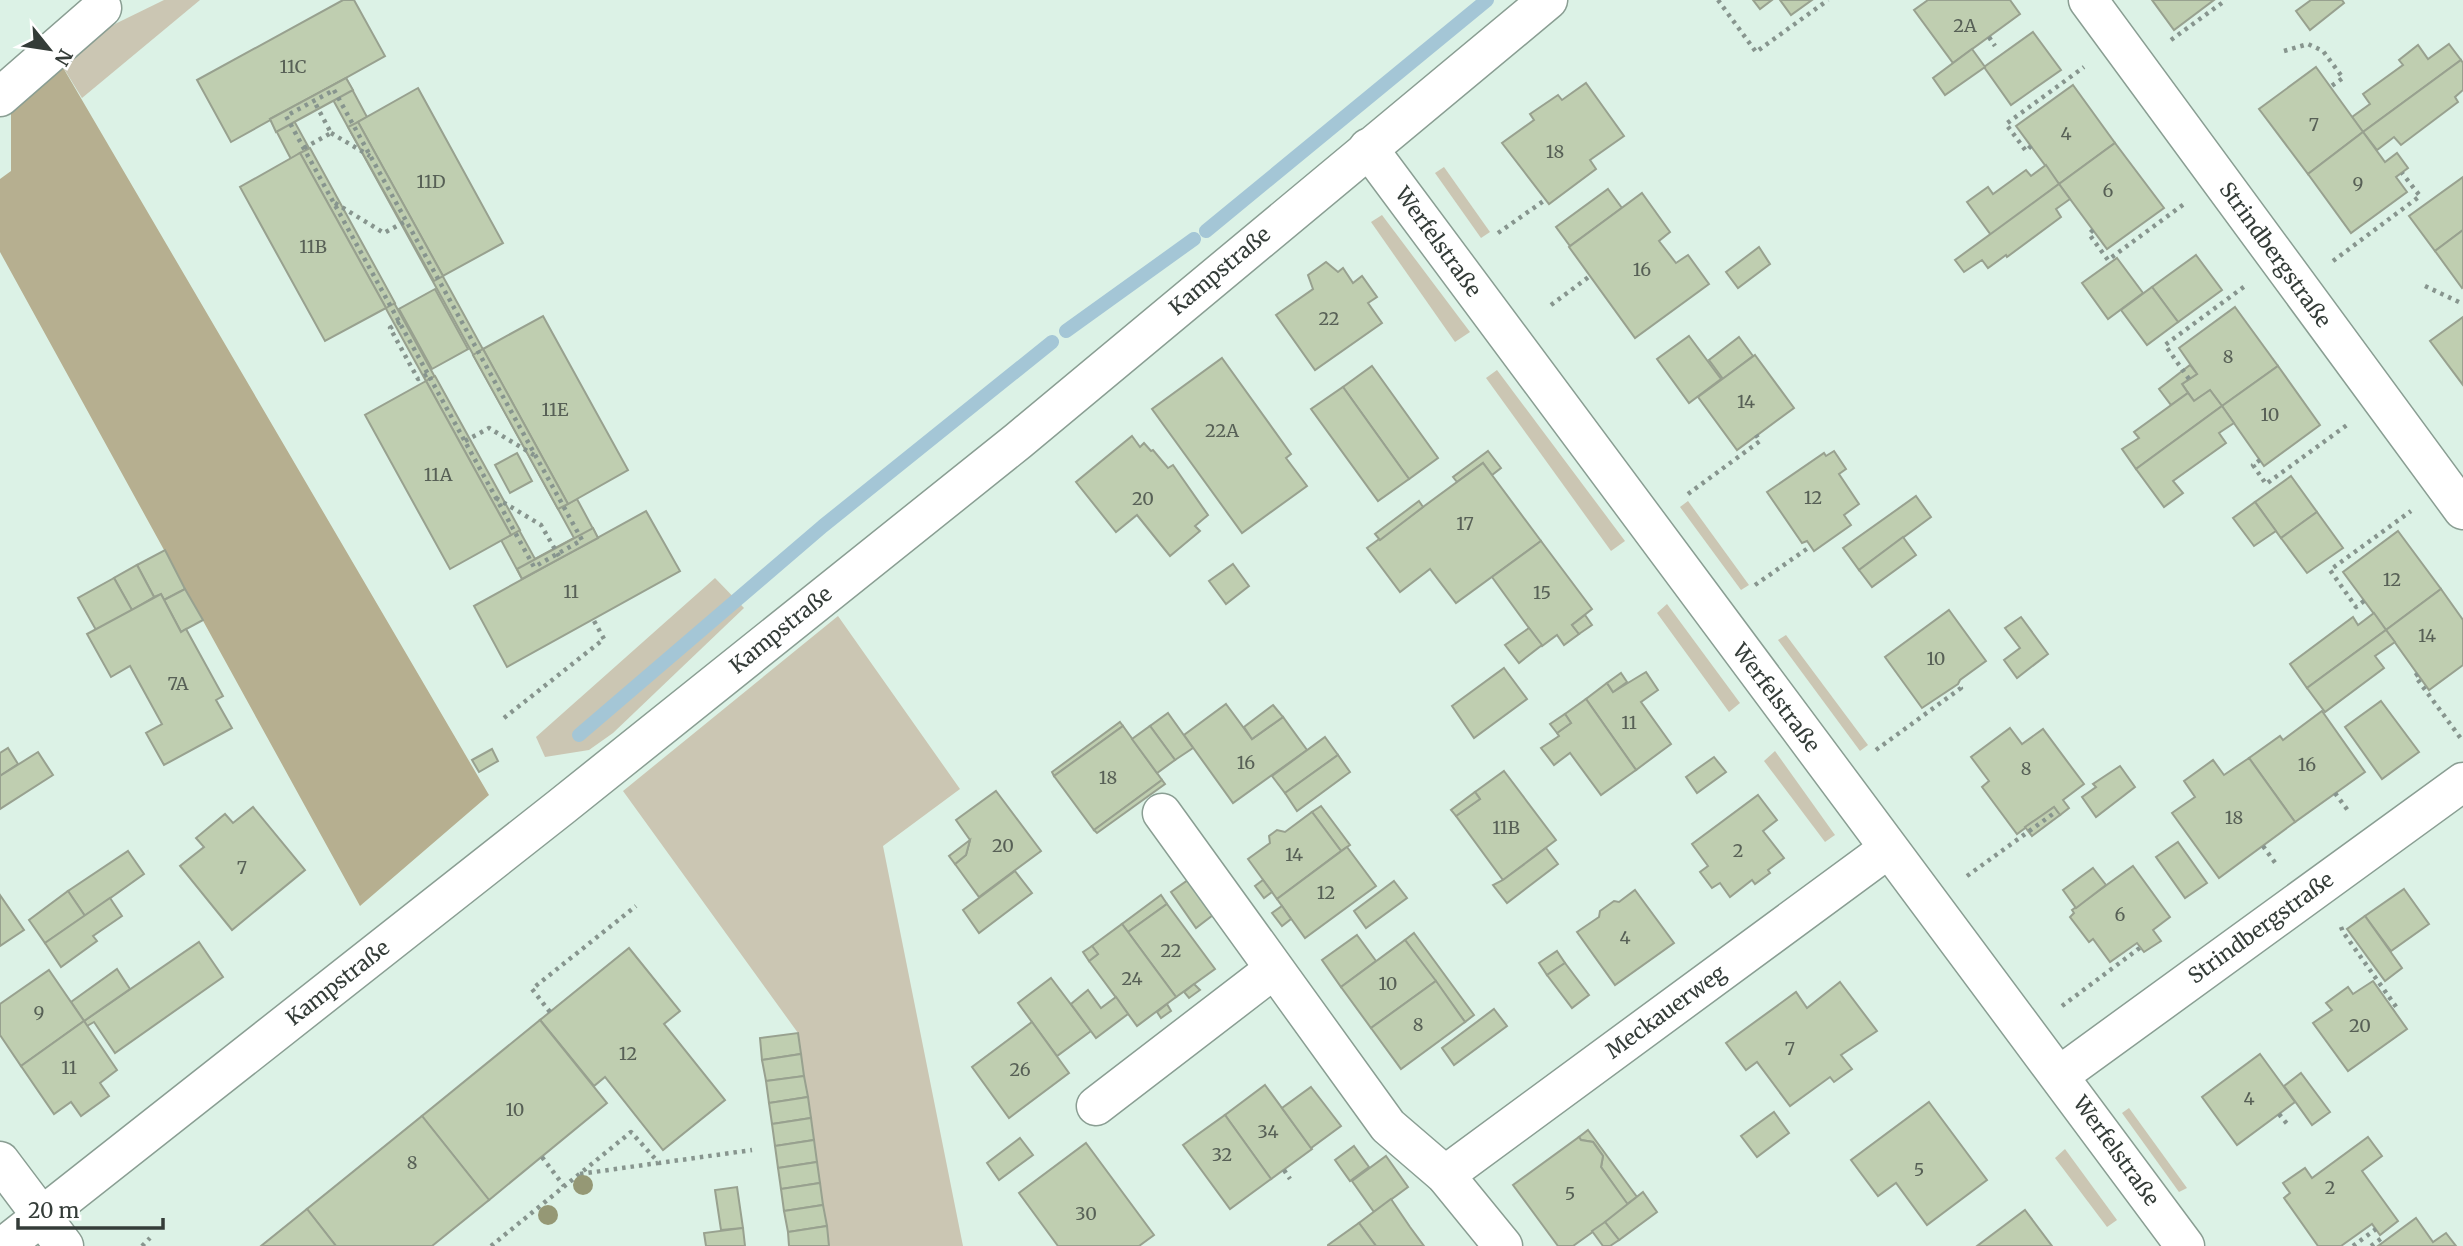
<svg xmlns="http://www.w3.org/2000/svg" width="2463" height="1246" font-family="Merriweather,serif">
<rect width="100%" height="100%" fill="#dcf2e6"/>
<!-- green -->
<g fill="#cbc6b3">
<path d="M164 0H200L82 98 58 59 117 23Z"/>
<path d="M1444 167 1490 232 1481 238 1435 173Z"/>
<path d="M1382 215 1470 332 1455 342 1371 222Z"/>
<path d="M1497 370 1625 541 1611 551 1486 378Z"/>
<path d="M1688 501 1749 585 1741 590 1680 507Z"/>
<path d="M715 578 744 608 613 733 589 750 545 757 536 737Z"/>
<path d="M1667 604 1740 703 1729 712 1657 613Z"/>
<path d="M838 616 960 789 883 846 963 1246H829L798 1033 623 791Z"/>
<path d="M1786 635 1868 745 1860 751 1778 640Z"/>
<path d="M1775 751 1835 835 1825 842 1764 761Z"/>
<path d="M2129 1108 2187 1188 2179 1192 2122 1113Z"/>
<path d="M2065 1149 2117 1220 2107 1227 2055 1158Z"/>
</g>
<!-- forest -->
<path fill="#b6af90" d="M58 59 489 795 360 906 0 252V179L11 171V105Z"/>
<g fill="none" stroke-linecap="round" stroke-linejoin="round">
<!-- stream -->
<g stroke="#a4c6d6" stroke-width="14">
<path d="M1206 231 1487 0"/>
<path d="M1066 331 1194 239"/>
<path d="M579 735 823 526 1052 342"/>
</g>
</g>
<!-- building -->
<g fill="#bfceb0" stroke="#98a18f" stroke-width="2" fill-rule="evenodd">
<path d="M343 0H354L385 56 231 142 197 80Z"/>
<path d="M1753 0H1772L1760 9Z"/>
<path d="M1780 0H1812L1791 15Z"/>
<path d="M1928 0H2010L2020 14 1953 63 1914 10Z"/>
<path d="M2152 0H2214L2174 30Z"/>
<path d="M2311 0H2342L2344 3 2310 30 2296 11Z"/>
<path d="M2033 32 2061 70 2011 105 1984 67Z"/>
<path d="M2449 44 2461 60 2363 132 2352 117 2370 104 2363 94 2403 65 2399 60 2418 45 2428 59Z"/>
<path d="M1972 49 1985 67 1945 95 1933 78Z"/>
<path d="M2461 60 2463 63V90L2455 97 2458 102 2401 145 2394 137 2377 150 2363 132Z"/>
<path d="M2316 67 2363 132 2308 174 2259 109Z"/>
<path d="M346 78 367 117 358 122 568 504 577 499 598 538 522 579 501 540 511 535 300 153 291 159 270 119ZM332 98 574 538 535 559 293 119Z"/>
<path d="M346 78 353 90 276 132 270 119Z"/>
<path d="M1586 83 1624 136 1590 160 1596 169 1549 204 1502 143 1534 120 1530 114 1558 95 1562 100Z"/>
<path d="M2073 85 2115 143 2059 184 2016 126Z"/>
<path d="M418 88 503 243 443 276 358 122Z"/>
<path d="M358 122 443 276 434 281 348 127Z"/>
<path d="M2363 132 2385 162 2397 153 2408 168 2396 177 2407 192 2351 233 2308 174Z"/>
<path d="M2115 143 2164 208 2107 249 2059 184Z"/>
<path d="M310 148 395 303 386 308 300 153Z"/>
<path d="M300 153 386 308 325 341 240 187Z"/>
<path d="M2046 165 2059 184 1991 235 1967 202 1988 187 1993 194 2026 170 2031 176Z"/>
<path d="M2463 177V230L2435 251 2409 216Z"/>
<path d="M2059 184 2070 199 2056 209 2061 217 2007 257 2006 255 1988 268 1982 260 1964 272 1955 260Z"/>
<path d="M1608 189 1622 208 1570 246 1556 227Z"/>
<path d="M1642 193 1670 232 1659 241 1676 263 1688 255 1709 284 1635 338 1569 247Z"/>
<path d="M2463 230V287L2462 288 2435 251Z"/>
<path d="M1759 247 1770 264 1738 288 1726 272Z"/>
<path d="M2196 255 2222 290 2178 322 2152 287Z"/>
<path d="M2117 258 2143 293 2108 319 2082 283Z"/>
<path d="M1326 262 1338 272 1343 268 1353 283 1362 276 1377 297 1368 303 1382 323 1315 370 1276 315 1313 289 1308 275Z"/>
<path d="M2152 287 2178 322 2147 345 2121 310Z"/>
<path d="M435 289 468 349 432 369 399 309Z"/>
<path d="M2235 307 2278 366 2222 406 2210 390 2194 401 2182 384 2197 374 2179 348Z"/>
<path d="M543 316 628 470 568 504 483 349Z"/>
<path d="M2463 317V385L2430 341Z"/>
<path d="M1689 336 1721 379 1689 403 1657 359Z"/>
<path d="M1739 337 1753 356 1723 379 1709 360Z"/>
<path d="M483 349 568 504 558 509 473 355Z"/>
<path d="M1755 355 1794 408 1737 450 1698 397Z"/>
<path d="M1222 358 1291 454 1286 458 1307 486 1242 533 1152 409Z"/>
<path d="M2190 365 2197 374 2182 384 2188 393 2171 405 2159 389Z"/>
<path d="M1372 366 1438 458 1409 479 1343 387Z"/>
<path d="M2278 366 2320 425 2264 466 2222 406Z"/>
<path d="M435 376 520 530 511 535 426 381Z"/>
<path d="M426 381 511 535 450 569 365 415Z"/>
<path d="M1343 387 1409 479 1378 501 1311 409Z"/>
<path d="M2210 390 2222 406 2136 469 2122 449 2139 438 2134 432 2188 393 2194 401Z"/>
<path d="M2222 406 2234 423 2219 433 2226 443 2173 481 2183 493 2164 507 2136 469Z"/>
<path d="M1132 436 1140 447 1144 443 1151 451 1153 450 1168 468 1173 465 1208 515 1195 526 1200 531 1170 556 1137 515 1116 532 1076 482Z"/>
<path d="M1488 451 1501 468 1492 475 1483 463 1457 482 1453 477Z"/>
<path d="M1834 451 1846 469 1839 474 1859 504 1844 515 1851 525 1814 551 1807 541 1802 543 1767 492 1824 453 1826 456Z"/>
<path d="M517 453 532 481 510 493 495 465Z"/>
<path d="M1483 463 1541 541 1456 603 1430 569 1400 592 1367 548Z"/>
<path d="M2291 476 2317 512 2281 538 2255 502Z"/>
<path d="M1916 496 1931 517 1859 570 1843 548Z"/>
<path d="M1419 501 1423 507 1380 540 1375 534Z"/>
<path d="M2255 502 2276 531 2254 546 2233 518Z"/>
<path d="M646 511 680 571 507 667 474 606Z"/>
<path d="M2317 512 2343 548 2307 573 2281 538Z"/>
<path d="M593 528 598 538 522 579 517 569Z"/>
<path d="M2398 531 2441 589 2386 630 2343 572Z"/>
<path d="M1903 537 1916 555 1872 587 1859 570Z"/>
<path d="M1541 541 1592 609 1572 625 1579 634 1564 645 1557 635 1542 646 1492 577Z"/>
<path d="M165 550 185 589 164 600 161 594 154 597 137 565Z"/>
<path d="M1233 564 1249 586 1226 604 1209 581Z"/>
<path d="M137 565 154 597 132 610 114 578Z"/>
<path d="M114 578 132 610 96 630 78 598Z"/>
<path d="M185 589 203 620 181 632 164 600Z"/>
<path d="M2441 589 2463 620V665L2429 690 2386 630Z"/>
<path d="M161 594 181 632 186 629 223 696 216 700 232 728 164 765 146 733 162 724 130 666 111 677 87 634Z"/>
<path d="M1949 610 1986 661 1960 680 1958 684 1922 708 1885 657Z"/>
<path d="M2374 613 2386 630 2307 688 2290 664 2353 617 2358 625Z"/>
<path d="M1585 615 1592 625 1579 634 1572 625Z"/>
<path d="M2021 617 2048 654 2017 678 2004 660 2020 648 2005 628Z"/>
<path d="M1529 628 1542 645 1519 663 1505 645Z"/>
<path d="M2386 630 2395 642 2375 656 2384 668 2325 712 2307 688Z"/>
<path d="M1504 668 1527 699 1474 738 1452 706Z"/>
<path d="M1646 672 1658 690 1641 702 1671 744 1636 770 1586 699 1607 683 1613 692Z"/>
<path d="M1621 673 1627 682 1613 692 1607 683Z"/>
<path d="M1586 699 1636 770 1601 795 1570 753 1554 765 1541 748 1559 736 1557 733 1571 723 1565 714Z"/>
<path d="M2381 701 2419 752 2382 779 2345 727Z"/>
<path d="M1226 704 1252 739 1283 717 1307 750 1233 803 1184 735Z"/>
<path d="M1273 705 1283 717 1252 739 1244 727Z"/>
<path d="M2322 711 2365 772 2295 822 2249 758 2280 736 2283 740Z"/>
<path d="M1168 713 1193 748 1175 760 1150 726Z"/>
<path d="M1565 714 1571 723 1557 733 1550 724Z"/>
<path d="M1120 722 1123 726 1054 776 1052 772Z"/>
<path d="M1123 726 1162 780 1094 830 1054 776Z"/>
<path d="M1150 726 1175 760 1157 773 1132 739Z"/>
<path d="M2010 728 2022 744 2043 729 2084 784 2063 800 2069 808 2060 815 2054 807 2017 834 1982 787 1989 781 1971 757Z"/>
<path d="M1325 737 1338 755 1285 793 1272 776Z"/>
<path d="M8 748 18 764 0 776V753Z"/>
<path d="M492 749 498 761 479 772 472 760Z"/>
<path d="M38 752 53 775 0 809V776Z"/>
<path d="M1338 755 1350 772 1297 811 1285 793Z"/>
<path d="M1714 757 1726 772 1697 793 1686 777Z"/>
<path d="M2249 758 2295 822 2219 878 2172 813 2195 797 2184 781 2213 760 2224 775Z"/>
<path d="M2120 766 2135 787 2096 817 2082 797 2096 787 2093 784Z"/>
<path d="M1504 771 1556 840 1503 880 1456 816 1480 799 1475 792Z"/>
<path d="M1162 780 1165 784 1097 833 1094 830Z"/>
<path d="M996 791 1041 851 979 897 955 864 966 855 970 840 956 820Z"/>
<path d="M1475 792 1480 799 1456 816 1451 810Z"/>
<path d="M1758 795 1777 820 1763 831 1784 858 1768 870 1770 873 1755 884 1752 880 1730 897 1720 883 1712 888 1700 872 1708 866 1692 844Z"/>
<path d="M1321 806 1350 845 1341 851 1312 812Z"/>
<path d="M253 807 305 870 232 930 180 866 204 847 196 838 225 814 233 823Z"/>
<path d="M2054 807 2060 815 2032 836 2025 827Z"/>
<path d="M1312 812 1341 851 1277 899 1248 859 1270 843 1269 836 1277 830 1285 832Z"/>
<path d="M970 840 966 855 955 864 949 856Z"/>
<path d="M2178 842 2207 883 2185 898 2156 857Z"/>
<path d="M1347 847 1376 886 1305 938 1277 899Z"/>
<path d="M1546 848 1558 864 1507 903 1493 885 1503 880Z"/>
<path d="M128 851 144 874 85 916 68 891Z"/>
<path d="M2133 866 2170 917 2153 930 2161 941 2144 952 2137 943 2110 962 2093 939 2089 942 2070 917 2074 913 2072 910Z"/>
<path d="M2093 868 2106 885 2076 908 2063 890Z"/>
<path d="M1015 871 1032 893 979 933 963 910Z"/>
<path d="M1188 880 1213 915 1196 928 1171 892Z"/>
<path d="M1263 880 1272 892 1264 898 1255 886Z"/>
<path d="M1394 881 1407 898 1366 928 1354 911Z"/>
<path d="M2404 889 2429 924 2391 951 2365 916Z"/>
<path d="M1635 890 1674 943 1615 985 1577 932 1599 917 1600 911 1614 901 1619 902Z"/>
<path d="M68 891 85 916 45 943 29 920Z"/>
<path d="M0 895 24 930 0 946Z"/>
<path d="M1161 895 1167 904 1128 932 1122 924Z"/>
<path d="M110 898 122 916 93 936 97 941 61 967 45 943Z"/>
<path d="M1167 904 1215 969 1176 997 1128 932Z"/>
<path d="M1282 906 1291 919 1282 926 1272 913Z"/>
<path d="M2365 916 2402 968 2385 981 2347 929Z"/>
<path d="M1122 924 1176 997 1137 1026 1089 961 1098 954 1092 946Z"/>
<path d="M1414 933 1474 1015 1465 1022 1405 940Z"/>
<path d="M1357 935 1376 961 1341 987 1322 960Z"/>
<path d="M1405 940 1436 981 1371 1028 1341 987Z"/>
<path d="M199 942 223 977 115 1053 94 1022 87 1026 84 1021Z"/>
<path d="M1092 946 1098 954 1089 961 1083 952Z"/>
<path d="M629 948 680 1011 664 1024 725 1100 663 1150 605 1077 594 1086 540 1020Z"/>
<path d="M1557 951 1565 963 1547 975 1539 963Z"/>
<path d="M1565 963 1589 995 1572 1008 1547 975Z"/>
<path d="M117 969 130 989 84 1021 71 1002Z"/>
<path d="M49 970 84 1021 21 1066 0 1035V1004Z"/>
<path d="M1051 978 1091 1031 1057 1056 1018 1003Z"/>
<path d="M1436 981 1465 1022 1401 1069 1371 1028Z"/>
<path d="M2373 981 2407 1029 2348 1071 2313 1023 2332 1010 2326 1003 2348 987 2353 994Z"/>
<path d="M1840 982 1877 1031 1841 1055 1852 1069 1834 1082 1830 1077 1790 1106 1757 1062 1746 1070 1726 1043 1796 992 1807 1008Z"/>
<path d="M1194 984 1200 990 1189 998 1184 992Z"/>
<path d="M1088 990 1101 1008 1116 997 1128 1014 1096 1038 1071 1004Z"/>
<path d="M1167 1004 1171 1011 1161 1018 1157 1012Z"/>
<path d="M1494 1009 1507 1026 1454 1065 1442 1048Z"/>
<path d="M540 1020 607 1103 489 1200 422 1116Z"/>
<path d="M84 1021 117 1070 100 1083 109 1096 81 1116 71 1102 54 1114 21 1066Z"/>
<path d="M1032 1022 1069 1073 1009 1118 972 1067Z"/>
<path d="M798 1033 801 1054 762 1060 760 1038Z"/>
<path d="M801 1054 804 1076 766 1081 762 1060Z"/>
<path d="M2260 1054 2295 1102 2237 1145 2202 1097Z"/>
<path d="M2301 1073 2330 1112 2312 1125 2284 1086Z"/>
<path d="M804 1076 808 1097 769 1103 766 1081Z"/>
<path d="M1265 1085 1312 1149 1271 1179 1225 1115Z"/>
<path d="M1311 1087 1341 1126 1311 1148 1282 1108Z"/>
<path d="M808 1097 811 1118 772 1124 769 1103Z"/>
<path d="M1929 1102 1987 1180 1927 1225 1896 1183 1878 1196 1851 1160Z"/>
<path d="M1774 1112 1789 1133 1757 1157 1741 1136Z"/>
<path d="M1225 1115 1271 1179 1230 1209 1183 1145Z"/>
<path d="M422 1116 489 1200 432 1246H336L307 1209Z"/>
<path d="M811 1118 814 1140 775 1146 772 1124Z"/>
<path d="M1588 1130 1637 1197 1627 1204 1601 1167 1603 1156 1593 1142 1581 1140 1579 1137Z"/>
<path d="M1579 1137 1581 1140 1593 1142 1603 1156 1601 1167 1629 1206 1573 1246H1558L1513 1185Z"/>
<path d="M2368 1137 2382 1156 2362 1171 2398 1221 2380 1235 2372 1224 2341 1246H2318L2284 1198 2290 1193 2283 1183 2305 1168 2312 1178Z"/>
<path d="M1020 1138 1033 1155 999 1180 987 1163Z"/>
<path d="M814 1140 817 1162 778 1168 775 1146Z"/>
<path d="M1086 1143 1154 1235 1139 1246H1058L1019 1193Z"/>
<path d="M1354 1146 1369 1167 1350 1181 1335 1160Z"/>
<path d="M1386 1156 1408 1187 1374 1212 1352 1181Z"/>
<path d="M817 1162 820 1183 781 1189 778 1168Z"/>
<path d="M820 1183 823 1205 784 1211 781 1189Z"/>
<path d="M737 1187 743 1228 721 1230 715 1190Z"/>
<path d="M1643 1192 1657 1212 1619 1240 1605 1222Z"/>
<path d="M1391 1199 1410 1227 1424 1246H1376L1359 1223Z"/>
<path d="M823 1205 827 1226 788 1232 784 1211Z"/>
<path d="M307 1209 336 1246H261Z"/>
<path d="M2025 1210 2052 1246H1977Z"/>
<path d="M2416 1218 2433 1242 2446 1233 2456 1246H2378Z"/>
<path d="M1605 1222 1619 1240 1610 1246H1603L1592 1231Z"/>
<path d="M1359 1223 1376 1246H1328V1245Z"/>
<path d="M827 1226 829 1246H789L788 1232Z"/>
<path d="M743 1228 745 1246H706L704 1233Z"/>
</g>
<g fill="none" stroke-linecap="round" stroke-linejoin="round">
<defs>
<g id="minor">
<path d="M2088 0 2463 510"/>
<path d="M0 97 102 8"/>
<path d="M1368 148 2185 1246"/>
<path d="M1162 813 1388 1126 1445 1175 1503 1246"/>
<path d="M2060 1075 2463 782"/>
<path d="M1096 1106 1273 970"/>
<path d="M0 1161 64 1246"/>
<path d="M1445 1175 1888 849"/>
<path d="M4 1246 561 807 1018 441 1548 0"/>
</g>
</defs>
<!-- minor casing -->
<use href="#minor" stroke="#8a9e93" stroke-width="41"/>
<!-- path -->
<g stroke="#87958e" stroke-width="4.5" stroke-dasharray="3.5 5" stroke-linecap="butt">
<path d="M1718 0 1756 52 1828 0"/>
<path d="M1989 37 1995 46"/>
<path d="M2171 40 2226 0"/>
<path d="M2284 51 2308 44 2323 51 2343 78 2330 87"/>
<path d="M334 90 582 540 534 567 286 116Z"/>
<path d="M331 133 370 156"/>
<path d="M2031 146 2026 151 2006 124 2084 67"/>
<path d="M304 148 331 133 314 101"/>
<path d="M335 203 384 233 406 221"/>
<path d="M2093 230 2089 234 2108 260 2184 204"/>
<path d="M1498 233 1545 200"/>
<path d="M2333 261 2420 196 2402 173"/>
<path d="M2425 286 2459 302 2463 301"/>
<path d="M1551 305 1590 276"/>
<path d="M400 322 390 328 418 379 428 374"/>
<path d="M2189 379 2165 345 2245 286"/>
<path d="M465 441 489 428 534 455"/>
<path d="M2260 460 2253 465 2266 484 2347 425"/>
<path d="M1688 494 1760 441 1756 435"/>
<path d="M496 498 541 525 560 558"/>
<path d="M1755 585 1811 546"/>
<path d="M2364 601 2356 607 2330 570 2411 511"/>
<path d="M2418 674 2415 676 2462 740"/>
<path d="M504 718 604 639 593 619"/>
<path d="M1876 750 1961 688 1958 684"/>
<path d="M2335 793 2349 812"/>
<path d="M2263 846 2276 864"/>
<path d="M1967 876 2057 811"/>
<path d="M2341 927 2343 932 2397 1008 2394 1010"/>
<path d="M2062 1006 2141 947"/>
<path d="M550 1012 532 989 636 906"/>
<path d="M2279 1114 2288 1125"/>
<path d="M542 1157 564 1186"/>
<path d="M1284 1170 1290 1179"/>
<path d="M580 1174 658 1163"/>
<path d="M142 1246 150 1238"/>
<path d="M491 1246 631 1132 659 1163 752 1150"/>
<path d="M2353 1246 2376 1229"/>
<path d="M2371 1246 2382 1238"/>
</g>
<!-- minor -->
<use href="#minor" stroke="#fff" stroke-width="38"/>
</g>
<!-- trees -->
<g fill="#959875">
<circle cx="583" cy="1185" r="10"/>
<circle cx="548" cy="1215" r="10"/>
</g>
<g text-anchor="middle" stroke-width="5" stroke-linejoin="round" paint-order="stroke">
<!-- number labels -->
<g font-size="18" fill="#576056">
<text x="1965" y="32">2A</text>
<text x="293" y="73">11C</text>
<text x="2314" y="131">7</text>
<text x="2066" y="140">4</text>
<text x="1555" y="158">18</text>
<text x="431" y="188">11D</text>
<text x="2358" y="190">9</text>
<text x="2108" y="197">6</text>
<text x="313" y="253">11B</text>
<text x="1642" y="276">16</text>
<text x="1329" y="325">22</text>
<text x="2228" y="363">8</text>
<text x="1746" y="408">14</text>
<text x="555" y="416">11E</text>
<text x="2270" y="421">10</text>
<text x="1222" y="437">22A</text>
<text x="438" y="481">11A</text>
<text x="1813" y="504">12</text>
<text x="1143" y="505">20</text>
<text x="1465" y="530">17</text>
<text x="2392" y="586">12</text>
<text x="571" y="598">11</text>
<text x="1542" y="599">15</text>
<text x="2427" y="642">14</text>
<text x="1936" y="665">10</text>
<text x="178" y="690">7A</text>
<text x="1629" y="729">11</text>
<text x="1246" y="769">16</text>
<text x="2307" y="771">16</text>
<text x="2026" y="775">8</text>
<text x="1108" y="784">18</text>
<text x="2234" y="824">18</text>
<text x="1506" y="834">11B</text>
<text x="1003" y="852">20</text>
<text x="1738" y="857">2</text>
<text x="1294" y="861">14</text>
<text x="242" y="874">7</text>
<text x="1326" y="899">12</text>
<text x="2120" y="921">6</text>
<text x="1625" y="944">4</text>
<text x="1171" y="957">22</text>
<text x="1132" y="985">24</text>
<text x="1388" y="990">10</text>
<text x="39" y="1019">9</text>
<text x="1418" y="1031">8</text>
<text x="2360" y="1032">20</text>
<text x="1790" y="1055">7</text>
<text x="628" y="1060">12</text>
<text x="69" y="1074">11</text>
<text x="1020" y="1076">26</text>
<text x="2249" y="1105">4</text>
<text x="515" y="1116">10</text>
<text x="1268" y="1138">34</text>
<text x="1222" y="1161">32</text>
<text x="412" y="1169">8</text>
<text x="1919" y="1176">5</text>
<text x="2330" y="1194">2</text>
<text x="1570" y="1200">5</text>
<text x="1086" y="1220">30</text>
</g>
<!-- street labels -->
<g font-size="21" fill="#343c38" stroke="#fff">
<text transform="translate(1438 242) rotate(54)" y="7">Werfelstraße</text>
<text transform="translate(2275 255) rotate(54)" y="7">Strindbergstraße</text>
<text transform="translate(1220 271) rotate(-40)" y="7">Kampstraße</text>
<text transform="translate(781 630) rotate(-39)" y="7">Kampstraße</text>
<text transform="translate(1776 698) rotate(53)" y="7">Werfelstraße</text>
<text transform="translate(2261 928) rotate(-36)" y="7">Strindbergstraße</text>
<text transform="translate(338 983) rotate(-38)" y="7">Kampstraße</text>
<text transform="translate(1666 1012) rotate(-36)" y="7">Meckauerweg</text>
<text transform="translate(2116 1151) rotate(54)" y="7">Werfelstraße</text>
</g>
</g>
<!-- north arrow -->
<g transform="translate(49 49) rotate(120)" stroke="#ffffff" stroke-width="5" paint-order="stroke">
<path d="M0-5L12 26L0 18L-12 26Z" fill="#343c38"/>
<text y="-10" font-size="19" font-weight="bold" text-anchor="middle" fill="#343c38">N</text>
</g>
<!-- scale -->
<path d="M18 1218v10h145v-10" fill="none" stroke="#343c38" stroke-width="3.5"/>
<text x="28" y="1218" font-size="21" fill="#343c38" stroke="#ffffff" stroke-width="5" paint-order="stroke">20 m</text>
</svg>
